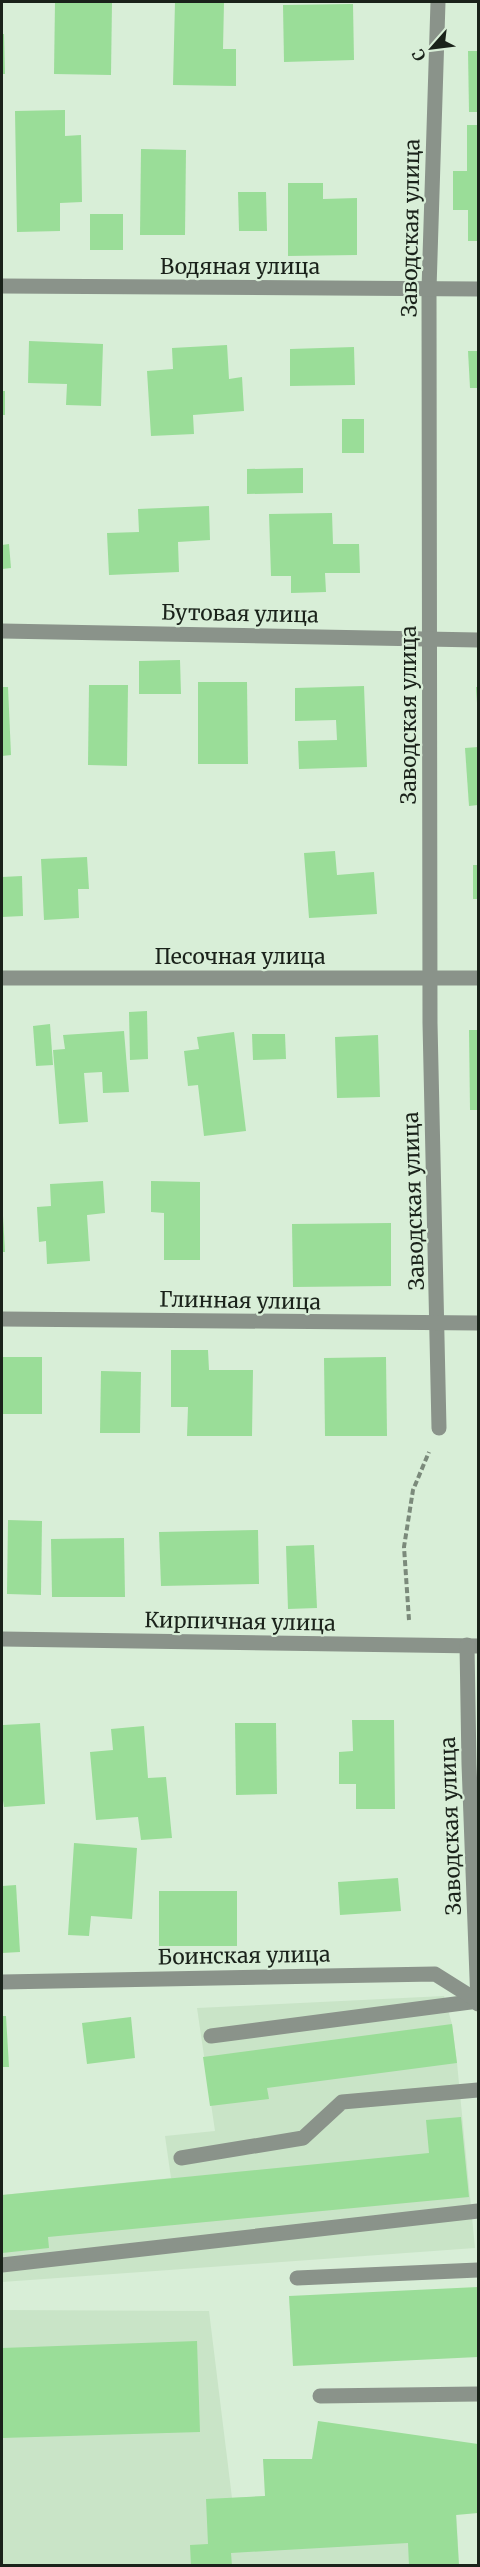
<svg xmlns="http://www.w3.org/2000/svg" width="480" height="2567" font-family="Merriweather,serif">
<rect width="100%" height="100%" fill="#d8eed7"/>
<!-- built -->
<g fill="#c9e4c7">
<path d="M444 1996 452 2024 457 2063 475 2248 2 2282V2195L171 2178 165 2136 215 2131 197 2008Z"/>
<path d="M2 2310 209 2311 232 2498 455 2486 459 2565 2 2566Z"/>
</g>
<!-- building -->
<g fill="#9add98">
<path d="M55 2H112L111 75 54 74Z"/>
<path d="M175 2H224L223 49H236V86L173 85Z"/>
<path d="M353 4 354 60 284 62 283 5Z"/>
<path d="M2 34H4L5 74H2Z"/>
<path d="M468 51H478V112H469Z"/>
<path d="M65 110V136L81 135 82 202 60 203V231L17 232 15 111Z"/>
<path d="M467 125H478V241H468V210H453V171H467Z"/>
<path d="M141 149 186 150 185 235H140Z"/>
<path d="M288 183H323V199L357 198V255L288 256Z"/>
<path d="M238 192H266L267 231H239Z"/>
<rect x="90" y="214" width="33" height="36"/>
<path d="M29 341 103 344 101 406 66 405 67 384 28 383Z"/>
<path d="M227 345 229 379 242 377 244 411 193 415 194 434 151 436 147 371 173 369 172 348Z"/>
<path d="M354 347 355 385 290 386V349Z"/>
<path d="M468 351H478V388H470Z"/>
<rect x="2" y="391" width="3" height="24"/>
<rect x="342" y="419" width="22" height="34"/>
<path d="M303 468V493L247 494V469Z"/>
<path d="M209 506 210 540 178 542 179 572 109 575 107 533 139 532 138 509Z"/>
<path d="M332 513 333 544H359L360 573H325L326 592 291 593V576H271L269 514Z"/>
<path d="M9 544 11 568 2 569V545Z"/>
<path d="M180 660 181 694H139V661Z"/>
<path d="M198 682H247L248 764H198Z"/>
<path d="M89 685H128L127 766 88 765Z"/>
<path d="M364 686 367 767 299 769 298 741 337 740 336 720 295 721V688Z"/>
<path d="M2 687H8L11 755 2 756Z"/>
<path d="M476 687H478V703H477Z"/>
<path d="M478 747V805L469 806 465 748Z"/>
<path d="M335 851 337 875 374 872 377 914 309 918 304 853Z"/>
<path d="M87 857 89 889H78L79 918 44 920 41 859Z"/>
<rect x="473" y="865" width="5" height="34"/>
<path d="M22 876 23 916 2 917V877Z"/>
<path d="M147 1011 148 1059 130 1060 129 1012Z"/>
<path d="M50 1024 53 1065 36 1066 33 1026Z"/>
<path d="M469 1030H478V1110H470Z"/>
<path d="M124 1031 129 1092 103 1093 102 1072 84 1073 88 1122 59 1124 53 1050 65 1049 63 1035Z"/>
<path d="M234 1032 246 1131 204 1136 198 1085 188 1086 184 1051 199 1049 197 1037Z"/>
<path d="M252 1034H285L286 1059 253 1060Z"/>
<path d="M378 1035 380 1097 337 1098 335 1037Z"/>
<path d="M103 1181 105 1213 87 1215 90 1261 47 1264 46 1241 39 1242 37 1207 51 1206 50 1184Z"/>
<path d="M151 1181 200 1182V1260H164V1213L151 1212Z"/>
<path d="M2 1216H3L5 1252H2Z"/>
<path d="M391 1223V1286L293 1287 292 1224Z"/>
<path d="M171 1350H208L209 1370H253L252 1436H187L188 1407H171Z"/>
<rect x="2" y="1357" width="40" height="57"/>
<path d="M386 1357 387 1436H325L324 1358Z"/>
<path d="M101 1371 141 1372 140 1433H100Z"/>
<path d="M8 1520 42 1521 41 1595 7 1594Z"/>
<path d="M258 1530 259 1584 161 1586 159 1532Z"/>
<path d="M124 1538 125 1597H52L51 1539Z"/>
<path d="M314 1545 317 1608 288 1609 286 1546Z"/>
<path d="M352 1720H394L395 1809H356V1784H339V1752L353 1751Z"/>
<path d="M40 1723 45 1804 4 1807 2 1794 3 1725Z"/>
<path d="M235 1723H276L277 1794 236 1795Z"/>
<path d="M144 1726 148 1778 166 1777 172 1838 141 1840 138 1817 96 1820 90 1752 113 1750 111 1729Z"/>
<path d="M74 1843 137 1848 132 1919 91 1916 89 1936 68 1935Z"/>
<path d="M398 1878 401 1911 340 1915 338 1882Z"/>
<path d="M16 1885 20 1952 2 1953V1886Z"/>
<rect x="159" y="1891" width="78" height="55"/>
<path d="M2 2016H6L9 2067H2Z"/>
<path d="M131 2017 135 2058 87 2064 82 2023Z"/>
<path d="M452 2024 457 2063 267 2088 269 2099 210 2106 203 2057Z"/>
<path d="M461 2117 469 2197 48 2237 49 2248 2 2253V2195L429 2153 426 2120Z"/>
<path d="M478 2287V2357L293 2366 289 2296Z"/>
<path d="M197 2341 200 2432 2 2438V2348Z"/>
<path d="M318 2421 478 2444V2513L456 2515 459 2566H409L408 2543 231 2553 232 2566H191L190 2545 208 2544 206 2499 265 2496 263 2459H312Z"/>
</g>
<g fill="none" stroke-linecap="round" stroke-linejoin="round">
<!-- path -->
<path stroke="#7b8a7b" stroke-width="4" stroke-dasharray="6 3" stroke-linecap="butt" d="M409 1620 404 1547 413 1490 429 1452"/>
<!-- lane -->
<g stroke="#8a938a" stroke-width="15">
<path d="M211 2036 478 2001"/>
<path d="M181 2158 303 2138 342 2102 478 2090"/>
<path d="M297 2278 478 2270"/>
<path d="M320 2396 478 2394"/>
</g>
<!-- street -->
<g stroke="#8a938a" stroke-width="15">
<path d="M438 2 429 289 430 1023 439 1428"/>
<path d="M2 286 478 289"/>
<path d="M2 631 478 640"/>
<path d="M2 978H478"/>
<path d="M2 1319 478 1323"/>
<path d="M2 1639 478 1646"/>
<path d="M467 1645 469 1764 478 2004"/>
<path d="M2 1982 435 1974 478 2001"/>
<path d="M2 2265 478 2211"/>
</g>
</g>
<g text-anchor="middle" stroke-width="4.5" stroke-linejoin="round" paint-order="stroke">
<!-- street labels -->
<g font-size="21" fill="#1a221a" stroke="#d8eed7">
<text transform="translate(411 228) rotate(-89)" y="7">Заводская улица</text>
<text x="240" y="274">Водяная улица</text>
<text transform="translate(240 614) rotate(1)" y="7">Бутовая улица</text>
<text transform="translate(409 715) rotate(-90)" y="7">Заводская улица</text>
<text x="240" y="964">Песочная улица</text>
<text transform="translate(414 1201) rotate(-92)" y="7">Заводская улица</text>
<text transform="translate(240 1301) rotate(1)" y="7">Глинная улица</text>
<text transform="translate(240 1622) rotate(1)" y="7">Кирпичная улица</text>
<text transform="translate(451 1826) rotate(-92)" y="7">Заводская улица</text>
<text transform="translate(244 1956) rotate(-1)" y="7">Боинская улица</text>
</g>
</g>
<!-- border -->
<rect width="480" height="2567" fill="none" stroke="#1a221a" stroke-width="6"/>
<!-- north arrow -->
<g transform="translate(432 48) rotate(242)" stroke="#d8eed7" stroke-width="4.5" paint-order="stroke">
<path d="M0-4.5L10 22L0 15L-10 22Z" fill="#1a221a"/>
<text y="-9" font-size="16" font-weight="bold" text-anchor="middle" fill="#1a221a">С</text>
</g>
</svg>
